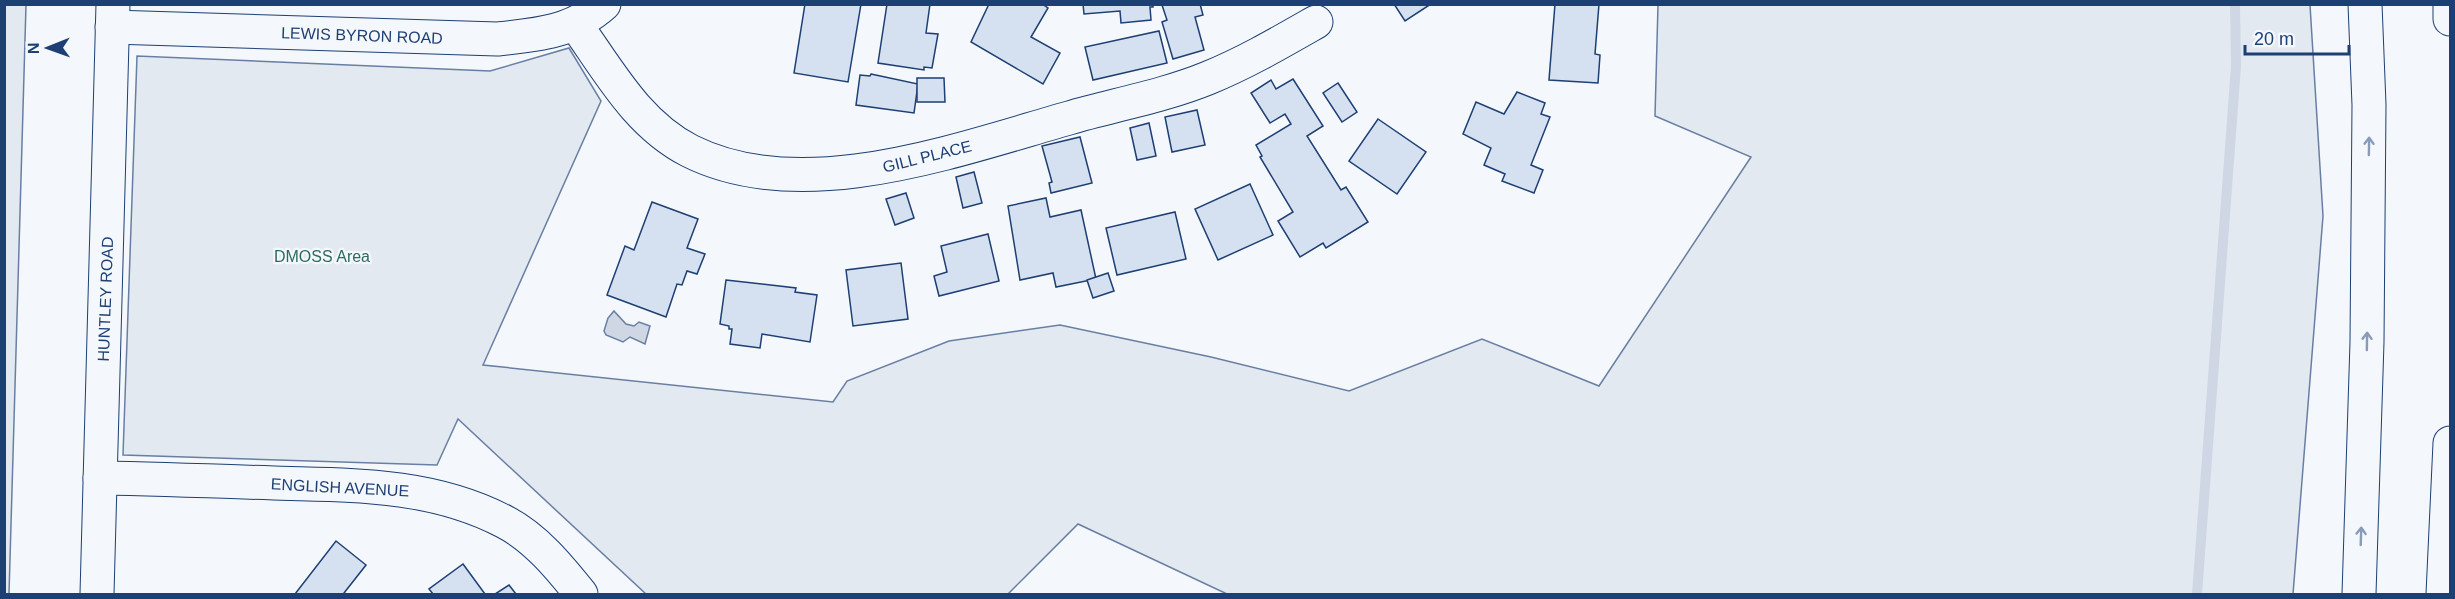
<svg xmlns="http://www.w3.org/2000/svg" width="2455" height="599" font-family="Helvetica,sans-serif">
<rect width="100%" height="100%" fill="#f4f7fb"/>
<!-- green -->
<g fill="#e3e9f0" stroke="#687fa3" stroke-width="1.5">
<path d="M4 5H26L9 594H4Z"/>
<path d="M1658 5H2310L2323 216 2293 594H1227L1078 524 1008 594H646L458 419 437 465 123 455 137 56 490 71 569 48 601 101 483 365 833 402 847 381 949 341 1060 325 1211 357 1349 391 1482 339 1599 386 1751 157 1655 116Z"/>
</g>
<!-- water -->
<path fill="#cfd7e4" stroke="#687fa3" stroke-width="1.5" d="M614 311 626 324 634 326 639 322 650 326 645 344 630 337 623 342 606 335 604 331 608 318Z"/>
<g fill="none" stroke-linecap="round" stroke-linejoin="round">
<!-- stream -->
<path stroke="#cfd7e4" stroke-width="10" d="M2197 594 2236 66 2235 4"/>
</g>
<!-- building -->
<g fill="#d5e0f0" stroke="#1d3f73" stroke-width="1.5">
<path d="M805 4H861L848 82 794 73Z"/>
<path d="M887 4H930L926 33 938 34 932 68 924 67V70L878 63Z"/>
<path d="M989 4H1042L1048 8 1031 37 1060 53 1043 84 971 42Z"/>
<path d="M1083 4H1153V7H1150L1151 20 1121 23 1120 11 1084 14Z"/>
<path d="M1200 4 1203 15 1195 17 1204 50 1173 59 1162 22 1167 20 1162 5Z"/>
<path d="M1394 4H1431L1405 21Z"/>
<path d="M1555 4H1599L1595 54 1600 55 1598 83 1549 80Z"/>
<path d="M1159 31 1167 63 1093 80 1085 47Z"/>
<path d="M871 74 918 84 914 113 856 105 860 75 870 76Z"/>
<path d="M917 78H944L945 102H917Z"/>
<path d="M1293 79 1323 126 1307 136 1341 190 1346 187 1368 222 1326 248 1323 243 1300 257 1278 221 1293 212 1260 157 1262 156 1256 145 1291 124 1285 114 1270 123 1251 93 1271 80 1276 89Z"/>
<path d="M1338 83 1357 112 1342 122 1323 93Z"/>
<path d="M1517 92 1545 103 1541 114 1550 117 1531 165 1543 170 1534 193 1502 181 1505 174 1484 165 1491 148 1463 134 1476 102 1504 114Z"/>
<path d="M1197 110 1205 145 1172 152 1165 117Z"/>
<path d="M1378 119 1426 152 1397 194 1349 161Z"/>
<path d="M1149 123 1156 156 1137 160 1130 128Z"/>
<path d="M1080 137 1092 183 1051 193 1049 183 1052 182 1042 146Z"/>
<path d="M974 172 982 203 963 208 956 177Z"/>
<path d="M1250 184 1273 235 1218 260 1195 209Z"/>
<path d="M906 193 914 218 895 225 886 199Z"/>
<path d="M1046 198 1050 217 1081 210 1096 279 1056 287 1053 273 1020 280 1008 206Z"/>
<path d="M652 202 698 219 687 248 705 254 697 274 687 271 682 285 677 284 666 317 607 295 625 246 634 250Z"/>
<path d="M1175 212 1186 259 1117 275 1106 228Z"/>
<path d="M988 234 999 281 939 296 934 276 947 272 941 246Z"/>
<path d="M901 263 908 319 853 326 846 270Z"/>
<path d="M1108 273 1114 291 1093 298 1087 280Z"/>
<path d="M726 280 796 288 795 292 817 295 810 342 762 334 760 348 730 344 732 329H729V326L720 324Z"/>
<path d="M336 541 366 565 344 593 346 594H295Z"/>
<path d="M463 564 485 594H433L429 589Z"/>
<path d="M509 585 516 594H495Z"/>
</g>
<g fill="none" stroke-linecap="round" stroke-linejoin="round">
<defs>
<g id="minor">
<path d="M576 25C609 71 637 124 690 151 802 207 956 150 1069 118 1114 105 1164 96 1208 78 1245 63 1281 42 1316 22"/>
<path d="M112 27 497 39C537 35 573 32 604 4"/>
<path d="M100 478C158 479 216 481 274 483 354 485 433 484 505 522 536 538 560 568 581 594"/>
<path d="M97 594 113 4"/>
</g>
<g id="highway">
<path d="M2450 4V19"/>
<path d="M2359 594 2367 342 2369 105 2365 4"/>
<path d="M2443 594 2450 443"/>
</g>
</defs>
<!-- minor casing -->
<use href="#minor" stroke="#1d3f73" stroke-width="35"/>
<!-- highway casing -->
<use href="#highway" stroke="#1d3f73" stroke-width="35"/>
<!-- minor -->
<use href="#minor" stroke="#f4f7fb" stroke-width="33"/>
<!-- highway -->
<use href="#highway" stroke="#f4f7fb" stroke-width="33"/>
</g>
<!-- one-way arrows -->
<defs><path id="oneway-shaft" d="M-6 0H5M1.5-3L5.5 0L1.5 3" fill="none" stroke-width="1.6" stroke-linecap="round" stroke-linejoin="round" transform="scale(1.5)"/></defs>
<g stroke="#889bb7">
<use href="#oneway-shaft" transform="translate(2369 146) rotate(-89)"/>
<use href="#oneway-shaft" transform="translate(2367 341) rotate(-89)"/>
<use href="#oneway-shaft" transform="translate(2361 536) rotate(-88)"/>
</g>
<g text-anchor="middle" stroke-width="4.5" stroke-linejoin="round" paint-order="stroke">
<!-- street labels -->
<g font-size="16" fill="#1d3f73" stroke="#f4f7fb">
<text transform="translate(362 35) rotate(2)" y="6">LEWIS BYRON ROAD</text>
<text transform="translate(927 156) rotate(-14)" y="6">GILL PLACE</text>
<text transform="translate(105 299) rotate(-88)" y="6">HUNTLEY ROAD</text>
<text transform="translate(340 487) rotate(3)" y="6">ENGLISH AVENUE</text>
</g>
<!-- park labels -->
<g font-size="16" fill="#2c6c60" stroke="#f4f7fb">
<text x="322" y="262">DMOSS Area</text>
</g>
</g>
<!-- border -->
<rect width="2455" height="599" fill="none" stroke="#1d3f73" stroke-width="12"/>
<!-- north arrow -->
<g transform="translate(48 48) rotate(269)" stroke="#f4f7fb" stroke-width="4.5" paint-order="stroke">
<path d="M0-4.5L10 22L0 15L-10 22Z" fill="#1d3f73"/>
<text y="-9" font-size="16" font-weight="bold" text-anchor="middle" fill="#1d3f73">N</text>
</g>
<!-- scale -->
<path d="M2245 45v9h104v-9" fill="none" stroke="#1d3f73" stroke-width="3"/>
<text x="2254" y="45" font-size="18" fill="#1d3f73" stroke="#f4f7fb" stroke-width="4.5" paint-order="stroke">20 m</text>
</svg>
